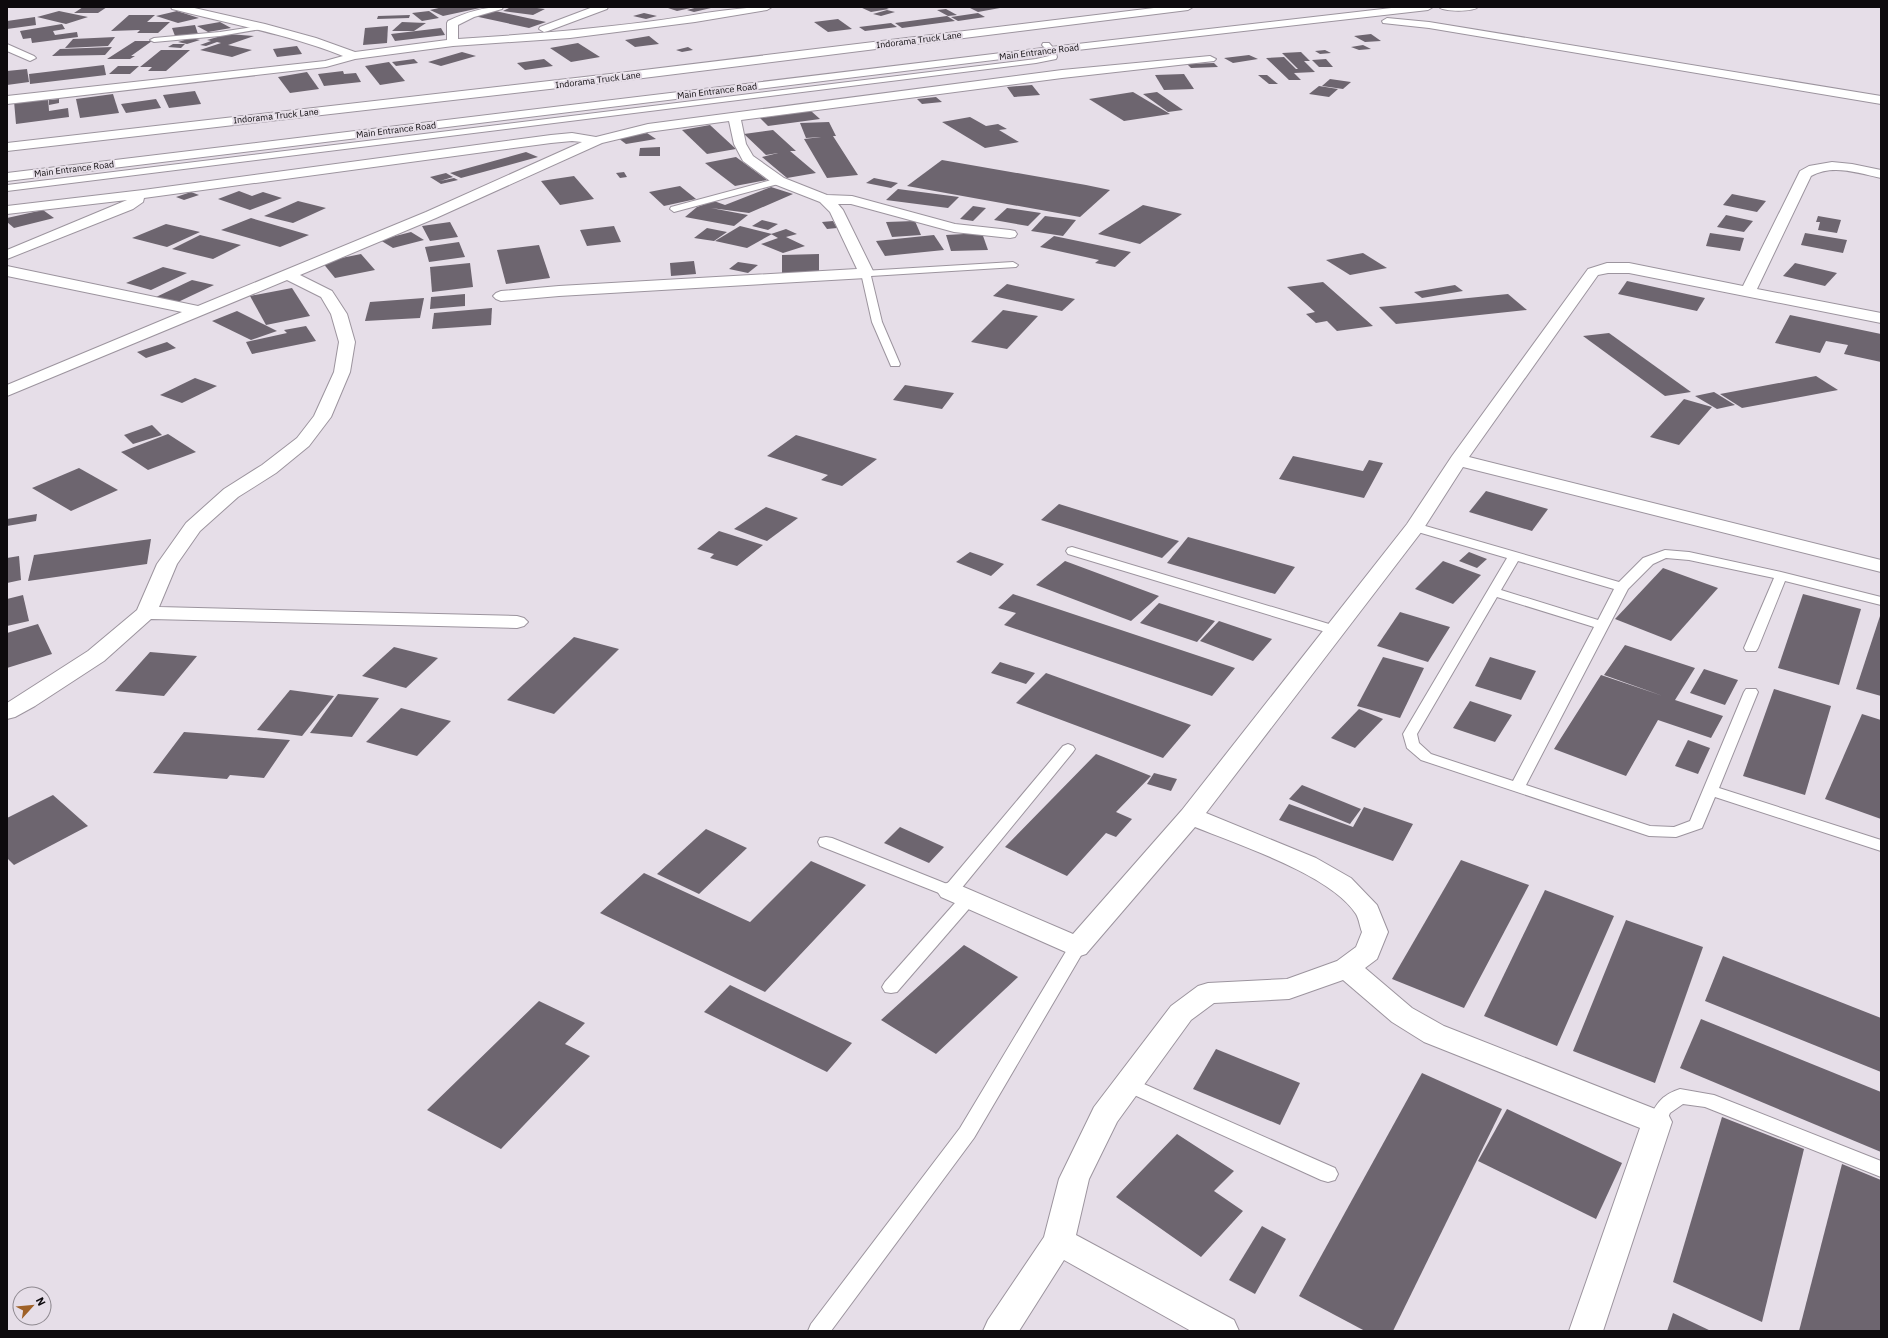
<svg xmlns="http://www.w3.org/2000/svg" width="1888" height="1338" font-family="'IBM Plex Sans',sans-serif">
<rect width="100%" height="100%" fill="#e6dee8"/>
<!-- building -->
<g fill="#6d656f">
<path d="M83 7H107L98 13H74Z"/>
<path d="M443 7H480V8L443 16 430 10Z"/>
<path d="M511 7H529L545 9 533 15 503 11Z"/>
<path d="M665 7H690L691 8 677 11Z"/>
<path d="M698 7H711V8L694 12 687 10Z"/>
<path d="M860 7H884L889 9 871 12Z"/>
<path d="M998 7 1000 8 978 12 970 8Z"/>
<path d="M946 9 957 15 948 16 937 10Z"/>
<path d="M491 10 546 22 529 28 474 16Z"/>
<path d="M887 10 895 12 881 16 873 14Z"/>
<path d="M59 11 88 17 66 24 37 17Z"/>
<path d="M177 11 199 18 178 23 156 16Z"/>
<path d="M429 11 439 18 422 21 412 13Z"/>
<path d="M644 13 657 16 646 19 633 16Z"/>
<path d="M978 13 985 17 958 21 951 17Z"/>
<path d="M129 15H155L147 22H170L158 33H137L140 30 111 31Z"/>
<path d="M410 15 409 18 377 19 378 16Z"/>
<path d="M947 16 955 21 902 28 895 23Z"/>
<path d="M35 17 36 25 7 29V21Z"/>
<path d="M838 19 852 29 828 32 814 22Z"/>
<path d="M220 22 231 28 208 32 197 26Z"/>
<path d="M402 22 426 23 414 31H392Z"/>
<path d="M891 23 897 27 865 31 859 27Z"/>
<path d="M62 24 65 29 53 31 55 35 77 32 78 37 32 43 31 38 23 39 20 31Z"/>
<path d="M195 25 198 34 175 36 172 28Z"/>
<path d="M388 26 387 43 363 45 365 28Z"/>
<path d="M441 28 445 35 395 41 391 34Z"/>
<path d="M228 34 254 36 228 45 252 50 232 57 200 50 221 43 217 42 206 46 200 45 211 41 207 40Z"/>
<path d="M1371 34 1381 41 1365 42 1354 36Z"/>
<path d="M649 36 659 44 635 47 625 40Z"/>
<path d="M115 37 108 46 65 48 73 39Z"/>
<path d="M191 38 200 40 187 44 178 42Z"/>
<path d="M135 41H152L131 56H135L130 59H107Z"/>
<path d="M578 43 600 57 571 62 550 48Z"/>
<path d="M173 44H185L181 48 168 47Z"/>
<path d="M1363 45 1371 49 1359 50 1351 47Z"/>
<path d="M297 46 302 54 277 57 273 49Z"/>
<path d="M112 47 105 55 52 56 60 49Z"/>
<path d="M688 47 693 50 682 52 676 50Z"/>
<path d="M161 50H190L166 71H148L152 67H140Z"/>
<path d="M1325 50 1331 53 1320 54 1315 51Z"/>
<path d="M462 52 476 56 441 66 428 62Z"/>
<path d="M1301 52 1310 61H1304L1315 72 1294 73 1301 80H1289L1266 58 1284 57 1296 69H1298L1282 53Z"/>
<path d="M1249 55 1258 59 1233 63 1224 58Z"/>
<path d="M414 59 418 63 396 66 392 62Z"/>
<path d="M544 59 553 66 525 70 517 63Z"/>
<path d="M1326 59 1333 67H1319L1312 60Z"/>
<path d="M389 62 405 81 380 85 365 66Z"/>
<path d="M1214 63 1218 67 1191 68 1187 64Z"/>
<path d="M104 65 106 75 30 84 29 74Z"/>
<path d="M118 66H139L130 74H109Z"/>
<path d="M27 69 29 82 7 85V71Z"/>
<path d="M343 71 344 74 356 73 361 82 324 86 318 74Z"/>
<path d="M307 72 319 89 290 93 278 77Z"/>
<path d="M1184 74 1194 89 1164 90 1155 75Z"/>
<path d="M1258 75H1267L1278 84H1269Z"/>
<path d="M1330 79 1351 82 1343 89 1322 86Z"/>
<path d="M1032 85 1040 95 1014 97 1007 87Z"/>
<path d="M1319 86 1338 89 1329 97 1309 94Z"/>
<path d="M195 91 201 104 169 108 163 95Z"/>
<path d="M1133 92 1170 114 1124 121 1089 99Z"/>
<path d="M1157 92 1183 110 1168 112 1143 94Z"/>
<path d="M113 94 119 113 80 118 76 99Z"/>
<path d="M48 97 49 111 68 108 69 117 16 124 14 101Z"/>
<path d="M936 97 942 102 922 104 917 99Z"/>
<path d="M59 99V103L49 105V100Z"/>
<path d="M156 99 161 108 126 113 121 104Z"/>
<path d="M811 111 820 119 768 126 760 118Z"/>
<path d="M970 117 986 126 998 124 1007 129 999 130 1019 142 985 148 942 122Z"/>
<path d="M829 122 836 136H833L858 175 827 178 804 139 821 137 806 138 800 123Z"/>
<path d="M710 125 736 149 707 154 682 130Z"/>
<path d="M773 130 796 151H790L816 173 787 178 762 157 778 153 766 155 744 134Z"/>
<path d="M647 133 656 139 626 144 618 138Z"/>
<path d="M660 147V156H639L640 148Z"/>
<path d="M526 152 538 157 461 178 450 173Z"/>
<path d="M736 157 767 180 735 186 705 163Z"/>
<path d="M942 160 1086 185 1110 190 1080 217 907 186Z"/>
<path d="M624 172 627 177 620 178 616 173Z"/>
<path d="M446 173 453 177 440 181 454 178 458 180 441 184 430 177Z"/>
<path d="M574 176 594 199 560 205 541 181Z"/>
<path d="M874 178 898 183 891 188 866 183Z"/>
<path d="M680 186 696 199 664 206 649 192Z"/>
<path d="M771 187 793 194 749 213 711 208 748 215 734 226 685 217 697 207 714 201 725 205Z"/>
<path d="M898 189 959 197 948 208 886 200Z"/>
<path d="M239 191 252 196 263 192 282 198 250 210 218 199Z"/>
<path d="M191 192 199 195 184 200 176 197Z"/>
<path d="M1732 194 1766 201 1757 212 1723 205Z"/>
<path d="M298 201 326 208 293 223 264 216Z"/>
<path d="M1143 205 1182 214 1140 244 1098 234Z"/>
<path d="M973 206 986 208 973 221 960 219Z"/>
<path d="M1007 208 1041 213 1028 226 994 220Z"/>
<path d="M43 210 54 218 14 228 7 222V218Z"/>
<path d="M1726 215 1753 221 1744 232 1717 227Z"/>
<path d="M1045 216 1076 220 1063 236 1031 231Z"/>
<path d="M1818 216 1841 220 1837 233 1818 230 1820 222H1816Z"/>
<path d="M251 218 309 235 280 247 221 230Z"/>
<path d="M762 220 778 224 768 230 752 226Z"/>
<path d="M833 221 837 228 827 229 822 222Z"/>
<path d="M915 221 921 235 892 237 886 222Z"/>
<path d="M450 222 458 237 430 241 422 226Z"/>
<path d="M166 224 200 232 167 247 132 238Z"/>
<path d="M614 226 621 242 587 246 580 230Z"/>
<path d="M740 226 772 234 747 248 715 241Z"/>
<path d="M707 228 727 232 714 241 694 238Z"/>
<path d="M786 229 797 234 786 237 805 246 783 253 761 244 778 238 771 234Z"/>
<path d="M411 232 424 240 393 248 380 240Z"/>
<path d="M982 233 988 250 951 251 946 235Z"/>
<path d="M1710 233 1744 238 1740 251 1706 246Z"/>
<path d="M1805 233 1847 240 1843 253 1801 245Z"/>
<path d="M200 235 241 245 213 259 172 249Z"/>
<path d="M934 235 944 250 885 256 876 241Z"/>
<path d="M1054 236 1131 252 1115 267 1095 263 1099 260 1040 247Z"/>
<path d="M459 242 465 257 429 262 425 247Z"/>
<path d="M539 245 550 278 506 284 497 250Z"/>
<path d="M1363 253 1387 268 1350 275 1326 260Z"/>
<path d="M361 254 375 270 335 278 322 262Z"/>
<path d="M819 254V272L782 273V255Z"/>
<path d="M694 261 696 274 671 276 670 263Z"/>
<path d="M738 262 758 265 748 273 729 269Z"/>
<path d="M470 263 473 287 432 292 430 267Z"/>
<path d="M1795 263 1837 273 1825 286 1783 276Z"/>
<path d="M163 267 187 273 151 290 126 283Z"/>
<path d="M192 280 214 285 178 302 156 297Z"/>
<path d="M1627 281 1705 298 1697 311 1618 294Z"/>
<path d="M1323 282 1373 326 1337 331 1327 321 1316 323 1306 314 1315 312 1287 287Z"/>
<path d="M1007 284 1075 299 1062 311 993 296Z"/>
<path d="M1455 285 1463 291 1422 298 1414 292Z"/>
<path d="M292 288 310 316 266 325 250 296Z"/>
<path d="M465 294V306L430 309 431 297Z"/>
<path d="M1508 294 1527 310 1396 324 1379 307Z"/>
<path d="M424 298 420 318 365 321 370 302Z"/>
<path d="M492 308 491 325 432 329 434 313Z"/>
<path d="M1003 310 1038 316 1007 349 971 342Z"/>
<path d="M237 311 277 331 251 340 212 321Z"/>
<path d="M1790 315 1881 334V362L1844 354 1848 345 1826 341 1820 353 1775 343Z"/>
<path d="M306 326 316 341 252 354 246 342 287 333 284 330Z"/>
<path d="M1609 333 1691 392 1665 396 1583 336Z"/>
<path d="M167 342 176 348 146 358 137 352Z"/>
<path d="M1816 376 1838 390 1742 408 1720 394Z"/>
<path d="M195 378 217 386 182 403 160 395Z"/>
<path d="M905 385 954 393 942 409 893 400Z"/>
<path d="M1714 392 1735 405 1717 409 1695 396Z"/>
<path d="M1684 399 1712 407 1679 445 1650 437Z"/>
<path d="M152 425 162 435 133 444 124 435Z"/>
<path d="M168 434 196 452 148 470 121 452Z"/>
<path d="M796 435 877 459 842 486 821 480 828 475 767 456Z"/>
<path d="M1293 456 1363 471 1369 460 1383 463 1364 498 1279 479Z"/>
<path d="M79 468 118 490 71 511 32 488Z"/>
<path d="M1486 491 1548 509 1532 531 1469 512Z"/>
<path d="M1059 504 1179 541 1162 558 1041 520Z"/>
<path d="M766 507 798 518 767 541 734 529Z"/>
<path d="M37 514 36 521 7 526V519Z"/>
<path d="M719 531 763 545 737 566 710 558 714 554 697 549Z"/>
<path d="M1188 537 1295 567 1275 594 1167 563Z"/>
<path d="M151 539 147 564 28 581 34 555Z"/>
<path d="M970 552 1004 564 991 576 956 562Z"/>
<path d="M1469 552 1487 559 1477 568 1459 561Z"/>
<path d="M19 556 21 580 7 583V558Z"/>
<path d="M1065 561 1159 596 1131 621 1036 585Z"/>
<path d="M1443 561 1481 575 1453 604 1415 589Z"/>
<path d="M1663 568 1718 588 1671 641 1615 619Z"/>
<path d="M1013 594 1235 668 1212 696 1004 625 1016 613 998 608Z"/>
<path d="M1803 594 1861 609 1839 685 1778 668Z"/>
<path d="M23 595 29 621 7 626V599Z"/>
<path d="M1159 603 1215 621 1197 642 1140 623Z"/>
<path d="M1400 612 1450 627 1428 662 1377 646Z"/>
<path d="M1881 613V696L1856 689Z"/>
<path d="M1219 621 1272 639 1253 661 1200 641Z"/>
<path d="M38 624 52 654 7 668V633Z"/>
<path d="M574 637 619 649 554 714 507 700Z"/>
<path d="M1625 645 1695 668 1675 700 1723 716 1711 738 1658 720 1626 776 1554 749 1601 675 1663 696 1604 675Z"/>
<path d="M394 647 438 658 406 688 362 676Z"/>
<path d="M150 652 197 656 164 696 115 691Z"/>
<path d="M1383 657 1424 668 1400 718 1357 706Z"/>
<path d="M1490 657 1536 671 1521 700 1475 686Z"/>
<path d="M1000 662 1035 673 1026 684 991 673Z"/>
<path d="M1704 669 1738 680 1725 705 1690 693Z"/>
<path d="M1046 673 1191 725 1163 758 1016 703Z"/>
<path d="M1774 689 1831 706 1805 795 1743 776Z"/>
<path d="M290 690 334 696 302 736 257 730Z"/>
<path d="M338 694 379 698 352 737 310 733Z"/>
<path d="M1470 701 1512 715 1495 742 1453 728Z"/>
<path d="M401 708 451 721 417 756 366 742Z"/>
<path d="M1359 709 1383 719 1355 748 1331 738Z"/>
<path d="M1862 714 1881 720V819L1825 799Z"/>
<path d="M184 732 290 740 264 778 230 775 227 779 153 773Z"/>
<path d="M1688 740 1710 748 1698 774 1675 766Z"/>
<path d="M1096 754 1151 776 1116 812 1132 819 1116 837 1106 833 1067 876 1005 847Z"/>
<path d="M1154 773 1177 779 1171 791 1147 784Z"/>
<path d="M1302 785 1361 809 1350 824 1289 799Z"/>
<path d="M53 795 88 826 14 865 7 858V818Z"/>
<path d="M1289 804 1353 827 1364 807 1413 824 1393 861 1279 820Z"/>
<path d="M900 827 944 847 929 863 884 843Z"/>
<path d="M706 829 747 848 699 894 657 874Z"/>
<path d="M1461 860 1529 885 1464 1008 1392 979Z"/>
<path d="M811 861 866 885 765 992 600 913 644 873 750 922Z"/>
<path d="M1545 890 1614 916 1557 1046 1484 1016Z"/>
<path d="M1626 920 1703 947 1655 1083 1573 1051Z"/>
<path d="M964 945 1018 977 936 1054 881 1020Z"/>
<path d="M1723 956 1881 1018V1072L1705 1001Z"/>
<path d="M730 985 852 1043 827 1072 704 1012Z"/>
<path d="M539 1001 585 1023 565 1044 590 1056 501 1149 427 1110Z"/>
<path d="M1701 1019 1881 1092V1152L1680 1068Z"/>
<path d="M1216 1049 1300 1083 1280 1125 1193 1089Z"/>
<path d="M1422 1073 1502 1109 1393 1331H1365L1299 1296Z"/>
<path d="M1507 1109 1622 1163 1596 1219 1478 1161Z"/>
<path d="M1722 1117 1804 1149 1762 1322 1673 1282Z"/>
<path d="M1177 1134 1234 1171 1214 1191 1243 1211 1201 1257 1116 1197Z"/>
<path d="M1842 1164 1881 1180V1331H1799Z"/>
<path d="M1262 1226 1286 1239 1255 1294 1229 1280Z"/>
<path d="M1673 1313 1711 1331H1667Z"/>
</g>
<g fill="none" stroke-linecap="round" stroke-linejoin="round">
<defs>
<g id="service">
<path d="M265 25 267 26V28L220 36 154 42 150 40 154 38 220 32Z"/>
<path d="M1043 43H1049L1055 50 1057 57 1056 59 1036 63 7 191V185L1036 59 1049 56 1048 51 1042 45Z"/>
<path d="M779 178 783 181 782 183 674 212 670 209 671 207Z"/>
<path d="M1013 262 1018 265 1016 267 871 276 882 322 900 364 899 366H891L872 322 861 273 863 271Z"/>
<path d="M1415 523 1619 582 1643 558 1665 550 1689 552 1781 572 1881 597V605L1785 581 1758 648 1756 651H1746L1744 648 1774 578 1689 560 1666 558 1653 564 1628 589 1526 785 1650 826 1674 827 1690 821 1744 692 1746 689H1756L1758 692 1719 788 1881 840V851L1715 797 1702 828 1676 837 1649 836 1421 760 1407 748 1403 734 1507 558 1411 530 1409 527 1411 524ZM1518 561 1614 589 1598 620 1501 590ZM1497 597 1594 627 1513 781 1431 754 1419 743 1417 734Z"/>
<path d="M1072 547 1339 627 1341 630 1339 633H1329L1068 554 1066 551 1068 548Z"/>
<path d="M1068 744 1073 746 1075 749 1073 752 956 895 950 897 944 895 820 846 818 842 820 838 826 837 832 838 947 884 1063 746Z"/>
<path d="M968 893 974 895 976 899 974 903 897 992 891 993 885 992 882 987 885 982 962 895Z"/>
<path d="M1077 941 1083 943 1086 947 974 1138 831 1331H808L811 1324 960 1128 1071 943Z"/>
<path d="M1128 1077 1335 1168 1338 1174 1335 1180 1328 1182 1321 1180 1121 1089 1119 1084 1121 1079Z"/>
<path d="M1680 1089 1714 1095 1881 1161V1177L1705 1107 1683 1104 1670 1113 1664 1127 1657 1130 1650 1127 1648 1122C1655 1105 1661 1095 1680 1089Z"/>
</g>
<g id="minor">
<path d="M171 7H190L265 24 316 38 355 52 447 40V23L448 21C467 12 483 7 503 7L502 9 474 17 458 25V39C521 35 583 30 646 22 688 17 730 7 772 7L767 10 695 22 570 38 453 46 355 59 326 67 7 104V96L325 61 343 56C287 34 230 24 172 9Z"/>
<path d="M593 7H608L607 9 548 31 544 32 539 29 540 27Z"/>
<path d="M1162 7H1193L1188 10 619 81 7 151V143L619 73Z"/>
<path d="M1400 7H1433L1428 10 1051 53 7 181V173L1051 47Z"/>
<path d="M1439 7H1478C1474 12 1443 12 1439 7Z"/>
<path d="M1387 18 1429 22 1881 96V104L1429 28 1383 23 1382 21Z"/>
<path d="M7 44 34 56 36 58 30 61 7 51Z"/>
<path d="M1210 56 1216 59 1214 61 1062 78 741 120 746 144 753 156 784 178 827 195 852 196 955 224 1010 230 1015 231 1017 234 1015 237 1010 238 954 232 851 204H838L843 210 874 273 871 276 866 278 559 296 501 301 496 299 493 296 496 293 501 291 559 286 857 269 830 212 820 202 774 184 743 161 734 144 729 121 648 132 602 143 436 218 300 275 332 291 347 314 355 342 350 372 331 417 309 446 276 473 238 497 200 531 177 564 159 607 517 616 524 618 528 622 524 626 517 628 151 619 104 661 35 706 15 717 7 719V703L88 651 137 610 157 564 186 523 224 489 262 465 297 438 314 416 334 372 339 342 331 314 321 297 287 280 7 396V385L182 312 7 276V266L198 306 426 212 582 142 572 141 551 143 144 198 143 202 133 209 7 259V250L127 200 7 214V206L143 190 551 135 572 133 596 137 648 124 1062 70Z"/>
<path d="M1832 162 1852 164 1881 170V178C1858 173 1833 164 1811 176L1757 289 1881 313V323L1629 273H1608L1598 275 1469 457 1881 560V572L1463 467 1422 531 1206 813 1316 858 1351 878 1377 905 1388 932 1377 959 1365 968 1412 1008 1444 1026 1668 1114 1672 1122 1603 1331H1569L1640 1128 1424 1042 1392 1022 1343 980 1289 999 1214 1003 1191 1020 1117 1122 1089 1179 1076 1235 1234 1320 1239 1331H1191L1064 1260 1019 1331H983L988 1320 1044 1237 1059 1179 1094 1107 1171 1006 1198 986 1208 983 1287 979 1337 961 1356 947 1362 932C1360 927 1359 919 1356 914 1331 875 1239 845 1195 827L1086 954 1077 957 941 897 937 891 941 885 950 882 959 885 1073 934 1182 810 1407 524 1452 456 1588 269 1607 263H1629L1743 286 1800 171 1809 166Z"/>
</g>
</defs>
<!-- service casing -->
<use href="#service" stroke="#9c949e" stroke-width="2"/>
<!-- minor casing -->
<use href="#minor" stroke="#9c949e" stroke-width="2"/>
<!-- service -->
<use href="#service" fill="#fff" fill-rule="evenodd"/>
<!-- minor -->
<use href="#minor" fill="#fff" fill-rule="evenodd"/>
</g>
<g text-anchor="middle" stroke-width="4" stroke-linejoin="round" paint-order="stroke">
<!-- far-street labels -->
<g font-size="9" fill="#0d0a0d" stroke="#e6dee8">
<text transform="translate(919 40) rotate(-7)" y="3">Indorama Truck Lane</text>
<text transform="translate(1039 52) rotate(-7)" y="3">Main Entrance Road</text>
<text transform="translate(598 80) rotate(-7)" y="3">Indorama Truck Lane</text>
<text transform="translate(717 91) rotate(-7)" y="3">Main Entrance Road</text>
<text transform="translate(276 116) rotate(-6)" y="3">Indorama Truck Lane</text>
<text transform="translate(396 130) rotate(-7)" y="3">Main Entrance Road</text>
<text transform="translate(74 169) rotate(-7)" y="3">Main Entrance Road</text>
</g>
</g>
<!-- border -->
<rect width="1888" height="1338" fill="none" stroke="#0d0a0d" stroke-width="16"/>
<!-- north arrow -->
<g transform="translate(32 1306) rotate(63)"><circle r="19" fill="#e6dee8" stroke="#8f8990"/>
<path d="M0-3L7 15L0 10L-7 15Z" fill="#9f6127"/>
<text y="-6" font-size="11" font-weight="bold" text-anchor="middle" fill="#0d0a0d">N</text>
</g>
</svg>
